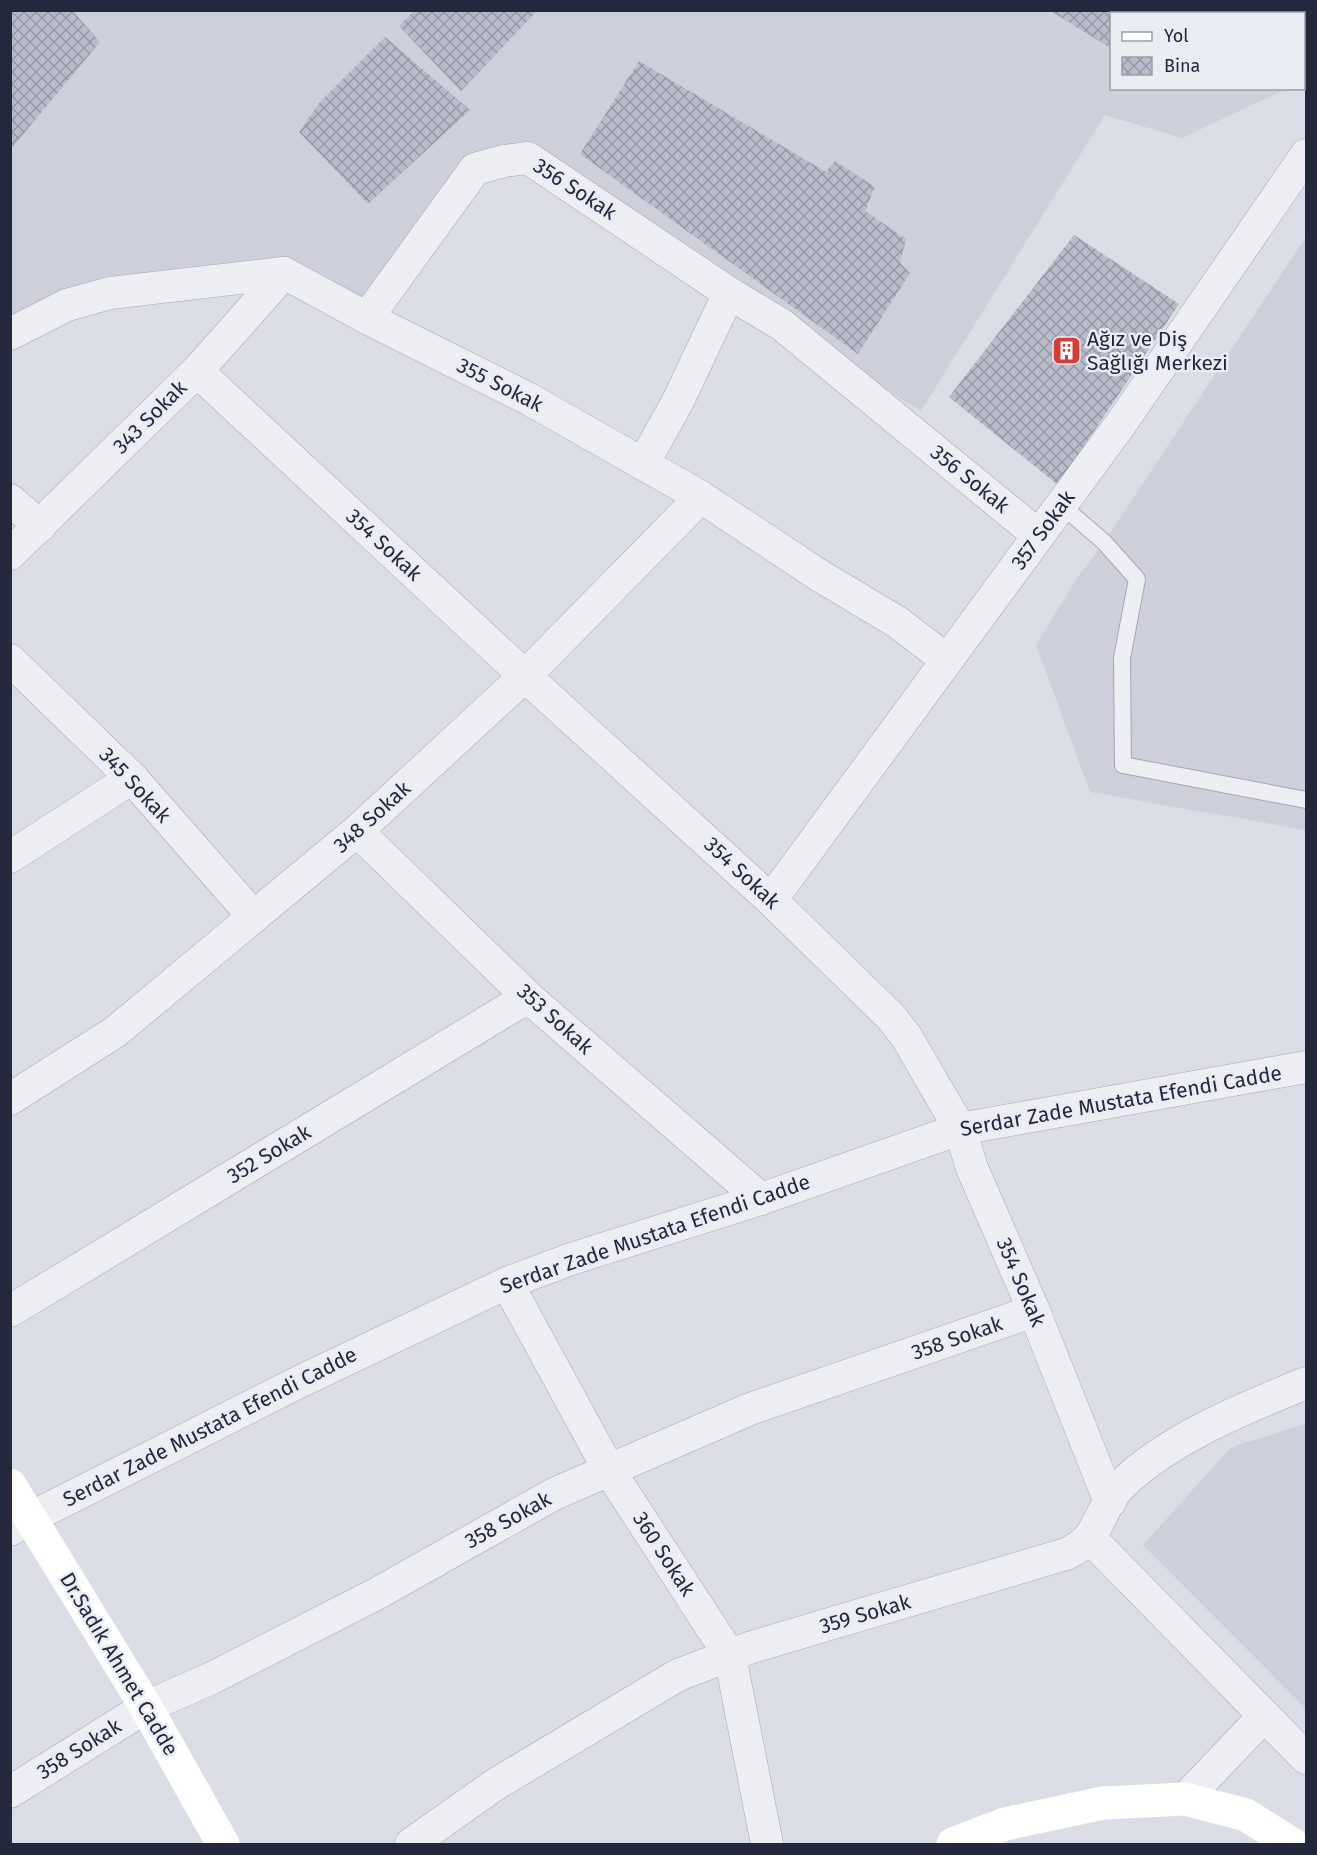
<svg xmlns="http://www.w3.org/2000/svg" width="1317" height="1855" font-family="'Fira Sans',sans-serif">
<defs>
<pattern id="building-cross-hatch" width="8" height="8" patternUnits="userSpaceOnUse" patternTransform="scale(1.5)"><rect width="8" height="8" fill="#b8bbc9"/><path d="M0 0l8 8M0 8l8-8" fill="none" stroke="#9598a4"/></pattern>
</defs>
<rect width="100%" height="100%" fill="#dbdde6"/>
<!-- built -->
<g fill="#cdcfdb">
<path d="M11 11H1302L1303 13 1112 14V88L1286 89 1182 138 1105 115 921 411 782 325 504 161 367 318 285 268 11 329Z"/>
<path d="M1306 237V830L1090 792 1036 645 1077 578 1104 542Z"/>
<path d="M1306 1424V1709L1143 1545 1231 1447Z"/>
</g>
<!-- building -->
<g fill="url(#building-cross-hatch)">
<path d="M10 10H72L100 42 10 150Z"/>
<path d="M415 10H538L461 91 399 26Z"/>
<path d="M1049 10H1189L1188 14H1112V49Z"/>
<path d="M385 37 470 110 368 204 299 132 320 102Z"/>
<path d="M639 61 826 172 835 161 875 187 865 211 906 239 900 263 910 273 858 354 580 154Z"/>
<path d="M1074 235 1179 304 1058 485 949 397Z"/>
</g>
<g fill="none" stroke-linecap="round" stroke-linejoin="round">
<defs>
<path id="lane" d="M1061 505 1104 542 1137 579 1122 658 1123 765 1306 800"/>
<g id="street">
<path d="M367 318 475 169 504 161 528 158 729 293 782 325 1038 535"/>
<path d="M10 334 67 305 110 293 284 273 367 318 529 399 701 497 817 574 897 622 947 660"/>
<path d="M197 371 525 676 771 900 891 1017 906 1036 960 1129 972 1168 1034 1311 1110 1502"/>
<path d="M643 464 678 401 729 293"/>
<path d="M10 500 40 526"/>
<path d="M10 554 197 371 284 273"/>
<path d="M10 660 132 778 254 917"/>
<path d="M357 831 528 997 761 1199"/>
<path d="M10 857 132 778"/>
<path d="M771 900 1120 425 1306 155"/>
<path d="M10 1099 115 1032 357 831 525 676 701 497"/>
<path d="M507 1283 609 1470 730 1656 767 1844"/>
<path d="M10 1311 528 997"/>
<path d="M10 1530 30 1518 299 1382 507 1283 571 1259 761 1199 960 1129 1306 1067"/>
<path d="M1090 1538 1306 1758"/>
<path d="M10 1792 146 1707 212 1678 378 1593 554 1494 750 1409 1034 1311"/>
<path d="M1185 1799 1264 1716"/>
<path d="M411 1844 496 1784 678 1675 752 1647 1066 1554C1101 1538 1095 1518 1116 1491 1120 1486 1127 1480 1132 1475 1182 1433 1247 1407 1306 1383"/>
</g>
</defs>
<!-- lane casing -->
<use href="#lane" stroke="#a4a7b3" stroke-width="18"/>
<!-- street casing -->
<use href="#street" stroke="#a4a7b3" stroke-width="33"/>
<!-- lane -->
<use href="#lane" stroke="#edeef4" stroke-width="16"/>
<!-- street -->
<use href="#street" stroke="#edeef4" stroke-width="32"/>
<!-- secondary -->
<g stroke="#fff" stroke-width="33">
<path d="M10 1485 146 1707 223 1844"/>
<path d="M953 1844 1005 1824 1103 1803 1185 1799 1246 1815 1292 1844"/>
</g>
</g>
<!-- icons -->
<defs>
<symbol id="building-square" viewBox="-11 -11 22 22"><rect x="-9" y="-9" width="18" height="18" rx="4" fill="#d53d36" stroke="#eaecf4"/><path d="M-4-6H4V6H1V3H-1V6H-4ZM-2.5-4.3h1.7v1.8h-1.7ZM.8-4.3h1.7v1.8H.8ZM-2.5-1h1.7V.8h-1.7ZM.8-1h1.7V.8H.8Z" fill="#fff"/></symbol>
</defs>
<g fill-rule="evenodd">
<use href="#building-square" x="1050" y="334" width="33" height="33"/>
</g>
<g text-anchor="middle" stroke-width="5" stroke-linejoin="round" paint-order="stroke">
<!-- street labels -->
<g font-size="21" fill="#24283d" stroke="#eaecf4">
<text transform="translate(575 189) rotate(33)" y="7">356 Sokak</text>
<text transform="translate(500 385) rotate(27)" y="7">355 Sokak</text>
<text transform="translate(150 417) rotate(-45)" y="7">343 Sokak</text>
<text transform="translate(970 479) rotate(39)" y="7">356 Sokak</text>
<text transform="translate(1043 530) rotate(-54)" y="7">357 Sokak</text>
<text transform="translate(384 545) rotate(43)" y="7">354 Sokak</text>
<text transform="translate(135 785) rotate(47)" y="7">345 Sokak</text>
<text transform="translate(372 817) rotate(-42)" y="7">348 Sokak</text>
<text transform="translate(742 873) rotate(43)" y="7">354 Sokak</text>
<text transform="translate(555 1019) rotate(42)" y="7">353 Sokak</text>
<text transform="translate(1121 1101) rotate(-10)" y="7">Serdar Zade Mustata Efendi Cadde</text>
<text transform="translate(269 1154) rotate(-31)" y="7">352 Sokak</text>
<text transform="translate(655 1234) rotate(-19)" y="7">Serdar Zade Mustata Efendi Cadde</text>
<text transform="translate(1021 1282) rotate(67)" y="7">354 Sokak</text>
<text transform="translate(957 1338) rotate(-19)" y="7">358 Sokak</text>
<text transform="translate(210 1427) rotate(-27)" y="7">Serdar Zade Mustata Efendi Cadde</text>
<text transform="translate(508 1520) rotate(-29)" y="7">358 Sokak</text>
<text transform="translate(664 1554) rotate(57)" y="7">360 Sokak</text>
<text transform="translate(865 1614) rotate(-16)" y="7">359 Sokak</text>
<text transform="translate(119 1664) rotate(59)" y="7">Dr.Sadık Ahmet Cadde</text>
<text transform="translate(79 1749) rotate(-32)" y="7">358 Sokak</text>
</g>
<!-- poi labels -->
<g font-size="21" fill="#24283d" stroke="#eaecf4" text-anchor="start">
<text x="1087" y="346">Ağız ve Diş<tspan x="1087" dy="24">Sağlığı Merkezi</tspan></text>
</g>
</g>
<!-- border -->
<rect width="1317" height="1855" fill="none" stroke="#24283d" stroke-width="24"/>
<!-- legend -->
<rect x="1110" y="12" width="195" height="78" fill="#eaecf4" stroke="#9b9eab" stroke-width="1.5"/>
<rect x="1122" y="32" width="30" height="9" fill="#ffffff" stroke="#9b9eab" stroke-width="1.5"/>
<text x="1164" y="42" font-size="18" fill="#24283d">Yol</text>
<rect x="1122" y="57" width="30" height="18" fill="url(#building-cross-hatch)" stroke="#9b9eab" stroke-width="1.5"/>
<text x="1164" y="72" font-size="18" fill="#24283d">Bina</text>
</svg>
